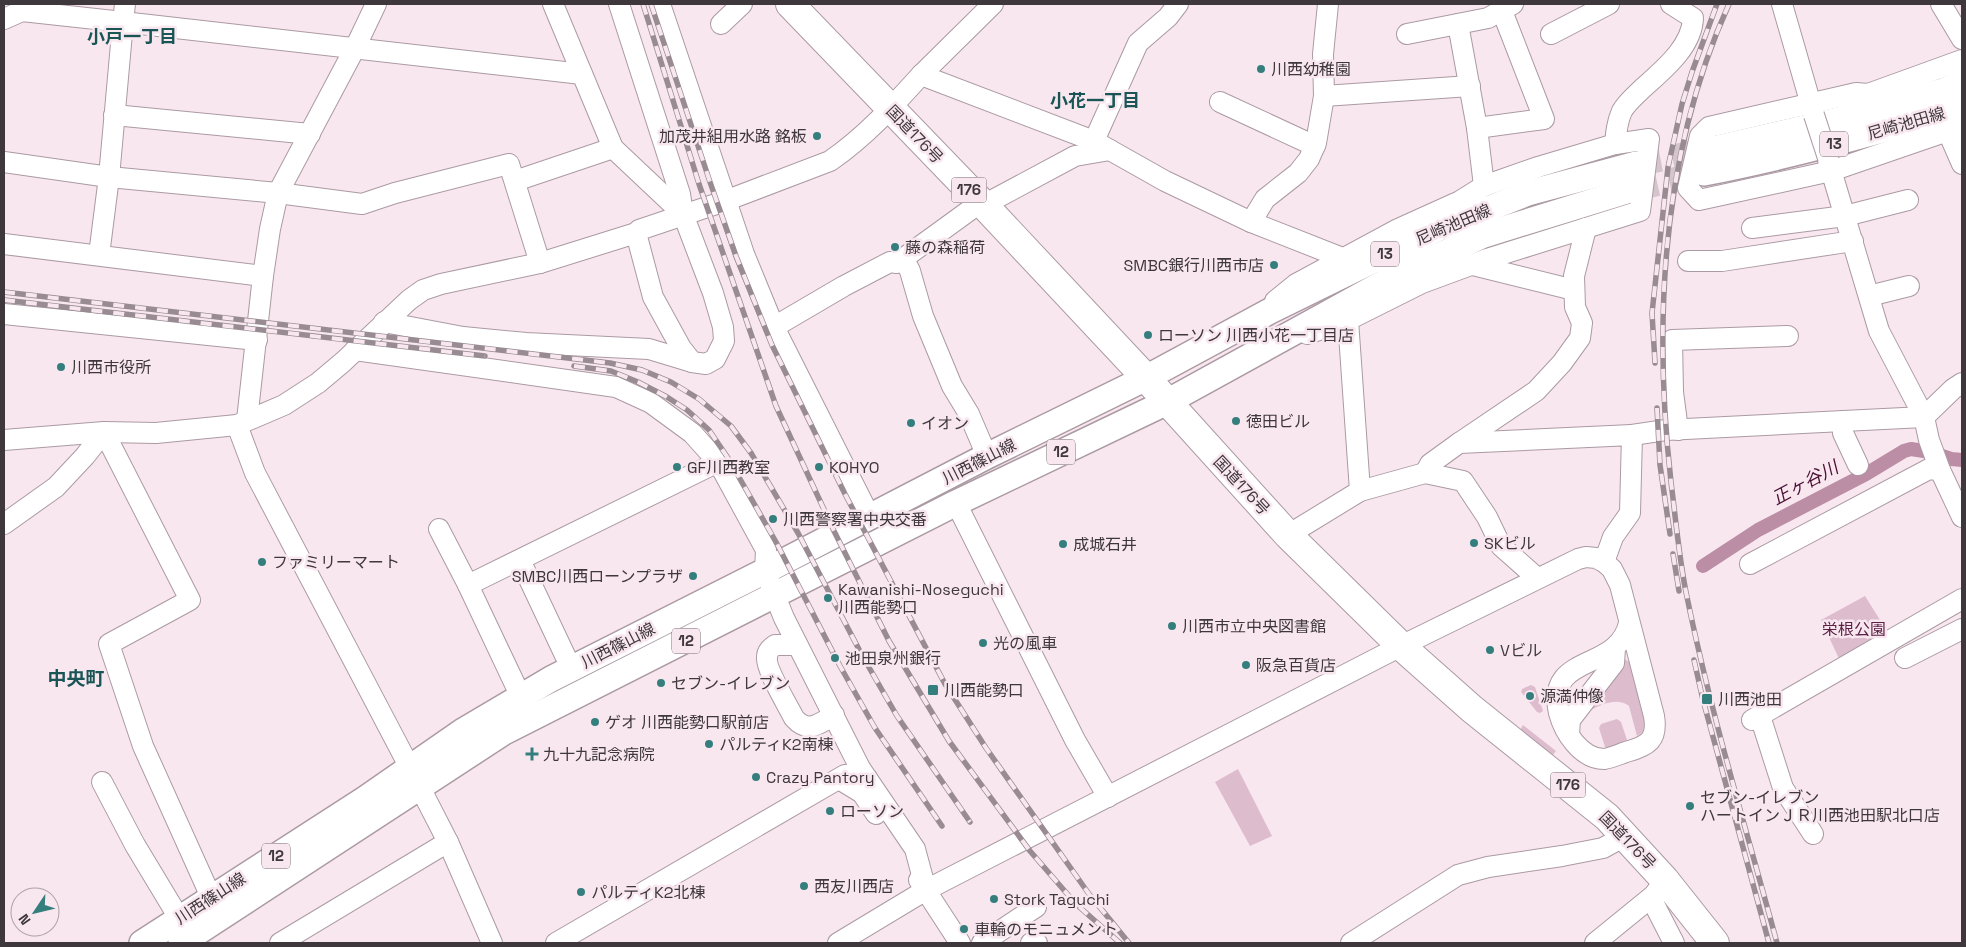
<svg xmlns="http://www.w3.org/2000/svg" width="1966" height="947" font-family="'Space Grotesk','Noto Sans JP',sans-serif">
<rect width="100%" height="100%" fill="#f9e7f0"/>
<!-- green -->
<g fill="#ddbccd">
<path d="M1865 596 1890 636 1841 663 1821 620Z"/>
<path d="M1623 658 1631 663 1645 724 1643 732 1637 736 1629 706C1618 697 1602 704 1591 710L1589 705Z"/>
<path d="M1531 685 1535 687 1543 711 1540 713 1537 712 1521 692 1522 689Z"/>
<path d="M1617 719 1621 722 1627 740 1625 744 1609 750 1605 747 1599 728 1601 724Z"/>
<path d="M1523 725 1556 751 1553 755 1520 730Z"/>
<path d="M1238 769 1272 836 1250 846 1215 782Z"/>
</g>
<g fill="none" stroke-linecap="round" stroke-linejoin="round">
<!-- canal -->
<path stroke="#bb8ea6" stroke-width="14" d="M1703 566 1758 530 1866 474 1904 451 1911 449 1930 452 1951 459 1962 460"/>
<!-- major-tunnel -->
<g stroke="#d4c4cc" stroke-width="25" stroke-dasharray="25 12" stroke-linecap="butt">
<path d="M1636 164 1709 150"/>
<path d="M1633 189 1704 173"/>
</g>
<defs>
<g id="minor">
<path d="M125 4 123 22 582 74"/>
<path d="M553 4 613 148 683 214"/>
<path d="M619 4 680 194 683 214 713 293 723 327 724 341 715 359 706 364 692 362 681 348 653 297 636 233"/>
<path d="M660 4 744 254 774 327 870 517"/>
<path d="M1782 4 1814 115"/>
<path d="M1941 4 1962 39"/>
<path d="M4 19 22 11 123 22 109 177 99 255"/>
<path d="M721 24 742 4"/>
<path d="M1458 24 1477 128 1484 186"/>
<path d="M1407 34 1488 18 1513 4"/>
<path d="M1551 34 1609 4"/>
<path d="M1962 60 1868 94 1856 93 1709 127 1700 136 1688 188 1699 200 1831 171 1962 126"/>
<path d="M921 75 993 4"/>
<path d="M1324 96 1470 86"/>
<path d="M1220 102 1315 146"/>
<path d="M114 115 310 134"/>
<path d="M1477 128 1544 119 1502 11"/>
<path d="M1948 132 1962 164"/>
<path d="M1094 141 1138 43 1168 17 1178 4"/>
<path d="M1615 144C1616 133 1617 122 1622 111 1627 102 1636 95 1643 88 1663 70 1692 47 1693 18L1671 4"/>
<path d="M1828 160 1879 331 1924 417 1929 440 1940 470 1962 517"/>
<path d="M4 162 109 177 278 193 362 204 395 193 509 164 540 263"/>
<path d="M515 181 613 148"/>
<path d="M1251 222 1265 199 1298 173 1309 159 1316 143 1324 96 1323 54 1328 4"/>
<path d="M1752 228 1845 216 1908 200"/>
<path d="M4 244 263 276"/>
<path d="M900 261 907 265 910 271 923 316 952 386 969 414 987 456"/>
<path d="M1688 261H1722L1853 241"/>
<path d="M1473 265 1574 290"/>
<path d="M1869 296 1909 286"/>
<path d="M1275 301 1296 284 1398 229 1460 201 1484 186 1538 167 1615 144 1649 139 1640 211 1487 259 1422 283 1348 320 1307 334"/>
<path d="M4 314 257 340"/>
<path d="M384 322 463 337 526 343 649 349 692 362"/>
<path d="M774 327 844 286 890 262 897 263 981 202 991 201 1075 156 1110 150"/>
<path d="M355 350 616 387 651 403 692 433 718 462 766 550 765 571 784 618 860 768 915 849 926 890"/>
<path d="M247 420 263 276 270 229 278 193 355 48 376 4"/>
<path d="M1842 421 1843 433 1858 465"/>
<path d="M237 425 255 473 410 768 448 842 492 943"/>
<path d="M1678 430 1673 392 1672 340 1788 336"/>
<path d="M1632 435 1666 430 1924 417 1953 389 1962 383"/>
<path d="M4 440 104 432 156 433 237 425 284 405 318 383 343 362 409 300 423 290 441 284 540 263 636 233 639 230 725 201 830 161C865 137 893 106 921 75L1094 141 1165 181 1251 222 1345 259"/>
<path d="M1459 443 1536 391 1562 363 1580 338 1582 323 1575 307 1574 276 1586 228"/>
<path d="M1425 473 1430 464 1459 443 1632 435 1630 513 1613 537 1604 562"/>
<path d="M1360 491 1425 473 1463 481 1487 517 1501 546 1537 578"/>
<path d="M956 503 1075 740 1108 797"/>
<path d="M4 524 56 487 85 456 104 432 190 600 109 644 143 746 211 897"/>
<path d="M439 529 468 585 521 697"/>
<path d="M1288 535 1360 491 1348 320"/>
<path d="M520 560 571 668"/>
<path d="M1750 564 1929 469 1940 470"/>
<path d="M468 585 718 462"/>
<path d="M797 645H775C771 648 767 651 767 657 765 668 788 706 794 718 808 734 819 724 834 715"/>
<path d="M1905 658 1962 629"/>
<path d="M1760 716 1783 788 1813 834"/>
<path d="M1752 720 1962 599"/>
<path d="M1569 735 1570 720 1614 663 1615 648"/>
<path d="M839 779 862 793 876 814"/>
<path d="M102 782 135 845 179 918"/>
<path d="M919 880 960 943"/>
<path d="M1654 895V904L1674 943"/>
<path d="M280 943 448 842"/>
<path d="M556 943 845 775 859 774 867 778"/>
<path d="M838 943 926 890 1401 646 1578 559 1586 557 1596 558 1604 562 1612 569 1620 585 1654 716C1658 740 1648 746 1626 752 1620 754 1611 758 1604 759 1581 759 1564 732 1559 713 1545 652 1618 673 1629 623"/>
<path d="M982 943 1036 907"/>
<path d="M1031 943 1035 941 1037 943"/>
<path d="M1351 943 1458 875 1488 867 1562 856 1603 848 1625 836"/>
<path d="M1595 943 1654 895 1665 880"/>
</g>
<g id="major">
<path d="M1709 150 1834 121 1943 91 1962 83"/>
<path d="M1704 173C1792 156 1877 132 1962 107"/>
<path d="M142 943 365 799 463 731 551 679 765 571 987 456 1146 378 1270 311 1437 229 1528 193 1636 164"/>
<path d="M181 943 504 732 956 503 1167 402 1405 271 1484 235 1633 189"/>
</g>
<path id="highway" d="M790 4 981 202 1146 378 1288 535 1401 646 1428 670 1472 709 1607 817 1665 880 1715 943"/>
</defs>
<!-- minor casing -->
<use href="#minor" stroke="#ab9aa3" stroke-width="22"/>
<!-- major casing -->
<use href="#major" stroke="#ab9aa3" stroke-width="28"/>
<!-- highway casing -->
<use href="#highway" stroke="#ab9aa3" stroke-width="30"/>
<!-- minor -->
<use href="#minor" stroke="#fff" stroke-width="20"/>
<!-- major -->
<use href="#major" stroke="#fff" stroke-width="25"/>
<!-- highway -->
<use href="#highway" stroke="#fff" stroke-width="28"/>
<defs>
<g id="rail">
<path d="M643 4 699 184 776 406 834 531 889 641 949 741 1030 851 1076 904 1120 943"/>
<path d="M651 4 710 182 736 256 772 345 845 494 945 684 986 748 1089 894 1129 943"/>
<path d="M1729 4C1661 154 1653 321 1671 482 1676 521 1679 559 1687 597 1711 714 1746 828 1777 943"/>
<path d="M4 292 610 363 642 370 671 382 699 399 731 426 751 453 798 533 863 657 897 716 970 822"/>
<path d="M4 300 485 356"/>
<path d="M1655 363 1652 313 1668 167 1682 104 1692 72 1717 4"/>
<path d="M574 366 611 371 638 382 667 397 687 410 709 430 728 458 776 542 840 666 875 728 942 826"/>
<path d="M1657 408 1660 465 1670 534"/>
<path d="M1673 554 1679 591"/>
<path d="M1694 660 1703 700 1769 943"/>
</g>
</defs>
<!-- rail casing -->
<use href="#rail" stroke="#988b92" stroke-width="5.5"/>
<!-- rail -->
<use href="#rail" stroke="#f9e7f0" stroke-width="4" stroke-dasharray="11" stroke-linecap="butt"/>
<defs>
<path id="minor-bridge" d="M1814 115 1828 158"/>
</defs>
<!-- minor-bridge casing -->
<use href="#minor-bridge" stroke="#ab9aa3" stroke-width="22" stroke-linecap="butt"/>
<!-- minor-bridge -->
<use href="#minor-bridge" stroke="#fff" stroke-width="20"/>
</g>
<!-- markers -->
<g fill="#357e7e" stroke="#f9e7f0" stroke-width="2">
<circle cx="1261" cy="69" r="5"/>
<circle cx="817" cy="136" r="5"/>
<circle cx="895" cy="247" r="5"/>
<circle cx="1274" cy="265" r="5"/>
<circle cx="1148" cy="335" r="5"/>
<circle cx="61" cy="367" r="5"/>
<circle cx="1236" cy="421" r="5"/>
<circle cx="911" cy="423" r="5"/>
<circle cx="677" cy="467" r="5"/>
<circle cx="819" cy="467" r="5"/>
<circle cx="773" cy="519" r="5"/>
<circle cx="1474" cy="543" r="5"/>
<circle cx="1063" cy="544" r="5"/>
<circle cx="262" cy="562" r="5"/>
<circle cx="693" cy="576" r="5"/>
<circle cx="828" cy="598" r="5"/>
<circle cx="1172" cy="626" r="5"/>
<circle cx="983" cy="643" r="5"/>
<circle cx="1490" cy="650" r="5"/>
<circle cx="835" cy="658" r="5"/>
<circle cx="1246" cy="665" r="5"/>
<circle cx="661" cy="683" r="5"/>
<rect x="927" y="684" width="12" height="12" rx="2.5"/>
<circle cx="1530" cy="696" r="5"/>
<rect x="1701" y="693" width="12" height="12" rx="2.5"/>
<circle cx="595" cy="722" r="5"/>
<circle cx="709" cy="744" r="5"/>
<path d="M529.5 746.5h5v5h5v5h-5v5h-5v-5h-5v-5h5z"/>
<circle cx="756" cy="777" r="5"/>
<circle cx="1690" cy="806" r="5"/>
<circle cx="830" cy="811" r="5"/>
<circle cx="804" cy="886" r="5"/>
<circle cx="581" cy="892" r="5"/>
<circle cx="994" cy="899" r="5"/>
<circle cx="964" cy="929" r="5"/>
</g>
<g text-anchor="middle" stroke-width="5" stroke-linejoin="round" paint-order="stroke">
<!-- shield labels -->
<g fill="#f9e7f0" stroke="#766c71" stroke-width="1">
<rect x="1820" y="131.5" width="28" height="25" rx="4"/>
<rect x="951.5" y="177.5" width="35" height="25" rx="4"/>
<rect x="1371" y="241.5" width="28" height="25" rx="4"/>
<rect x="1047" y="439.5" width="28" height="25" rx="4"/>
<rect x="672" y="628.5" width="28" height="25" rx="4"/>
<rect x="1550.5" y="772.5" width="35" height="25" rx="4"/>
<rect x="262" y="843.5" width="28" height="25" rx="4"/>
</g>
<g font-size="15" font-weight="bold" fill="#3e373b">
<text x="1834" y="149">13</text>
<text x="969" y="195">176</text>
<text x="1385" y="259">13</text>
<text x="1061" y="457">12</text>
<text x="686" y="646">12</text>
<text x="1568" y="790">176</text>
<text x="276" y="861">12</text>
</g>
<!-- poi labels -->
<g font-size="16" fill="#3e373b" stroke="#f9e7f0" text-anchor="start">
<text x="1271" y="75">川西幼稚園</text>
<text x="807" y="142" text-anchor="end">加茂井組用水路 銘板</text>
<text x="905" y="253">藤の森稲荷</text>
<text x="1264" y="271" text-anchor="end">SMBC銀行川西市店</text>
<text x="1158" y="341">ローソン 川西小花一丁目店</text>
<text x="71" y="373">川西市役所</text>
<text x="1246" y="427">徳田ビル</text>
<text x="921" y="429">イオン</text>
<text x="687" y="473">GF川西教室</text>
<text x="829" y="473">KOHYO</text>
<text x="783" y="525">川西警察署中央交番</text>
<text x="1484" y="549">SKビル</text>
<text x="1073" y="550">成城石井</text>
<text x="272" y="568">ファミリーマート</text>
<text x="683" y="582" text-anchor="end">SMBC川西ローンプラザ</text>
<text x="838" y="595">Kawanishi-Noseguchi<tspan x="838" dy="18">川西能勢口</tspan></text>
<text x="1182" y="632">川西市立中央図書館</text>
<text x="993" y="649">光の風車</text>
<text x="1500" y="656">Vビル</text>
<text x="845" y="664">池田泉州銀行</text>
<text x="1256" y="671">阪急百貨店</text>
<text x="671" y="689">セブン-イレブン</text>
<text x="944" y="696">川西能勢口</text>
<text x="1540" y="702">源満仲像</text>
<text x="1718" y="705">川西池田</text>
<text x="605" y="728">ゲオ 川西能勢口駅前店</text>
<text x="719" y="750">パルティK2南棟</text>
<text x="543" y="760">九十九記念病院</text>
<text x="766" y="783">Crazy Pantory</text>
<text x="1700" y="803">セブン-イレブン<tspan x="1700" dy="18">ハートインＪＲ川西池田駅北口店</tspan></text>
<text x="840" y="817">ローソン</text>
<text x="814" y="892">西友川西店</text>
<text x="591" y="898">パルティK2北棟</text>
<text x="1004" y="905">Stork Taguchi</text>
<text x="974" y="935">車輪のモニュメント</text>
</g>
<!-- street labels -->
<g font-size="16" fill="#3e373b" stroke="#f9e7f0">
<text transform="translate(1906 123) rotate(-16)" y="6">尼崎池田線</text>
<text transform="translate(915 134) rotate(46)" y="6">国道176号</text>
<text transform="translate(1453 224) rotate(-23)" y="6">尼崎池田線</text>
<text transform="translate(979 461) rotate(-27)" y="6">川西篠山線</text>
<text transform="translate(1242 485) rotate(47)" y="6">国道176号</text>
<text transform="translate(618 645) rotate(-27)" y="6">川西篠山線</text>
<text transform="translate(1628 840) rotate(46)" y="6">国道176号</text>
<text transform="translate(210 898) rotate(-33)" y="6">川西篠山線</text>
</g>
<!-- park labels -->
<g font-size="16" fill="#5a2244" stroke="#f9e7f0">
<text x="1854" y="635">栄根公園</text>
</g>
<!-- neighbourhood labels -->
<g font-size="18" font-weight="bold" fill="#195555" stroke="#f9e7f0">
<text x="132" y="43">小戸一丁目</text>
<text x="1095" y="107">小花一丁目</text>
</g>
<!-- water labels -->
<g font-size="18" font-style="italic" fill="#481033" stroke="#f9e7f0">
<text transform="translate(1805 483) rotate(-28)" y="6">正ヶ谷川</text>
</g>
<!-- quarter labels -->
<g font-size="19" font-weight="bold" fill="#195555" stroke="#f9e7f0">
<text x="76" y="685">中央町</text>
</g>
</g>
<!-- border -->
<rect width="1966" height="947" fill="none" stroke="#3e373b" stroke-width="10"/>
<!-- north arrow -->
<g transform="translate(35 912) rotate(235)"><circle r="24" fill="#f9e7f0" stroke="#aea1a8"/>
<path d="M0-4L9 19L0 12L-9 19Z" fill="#357e7e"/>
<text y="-8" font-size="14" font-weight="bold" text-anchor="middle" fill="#3e373b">N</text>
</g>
</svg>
